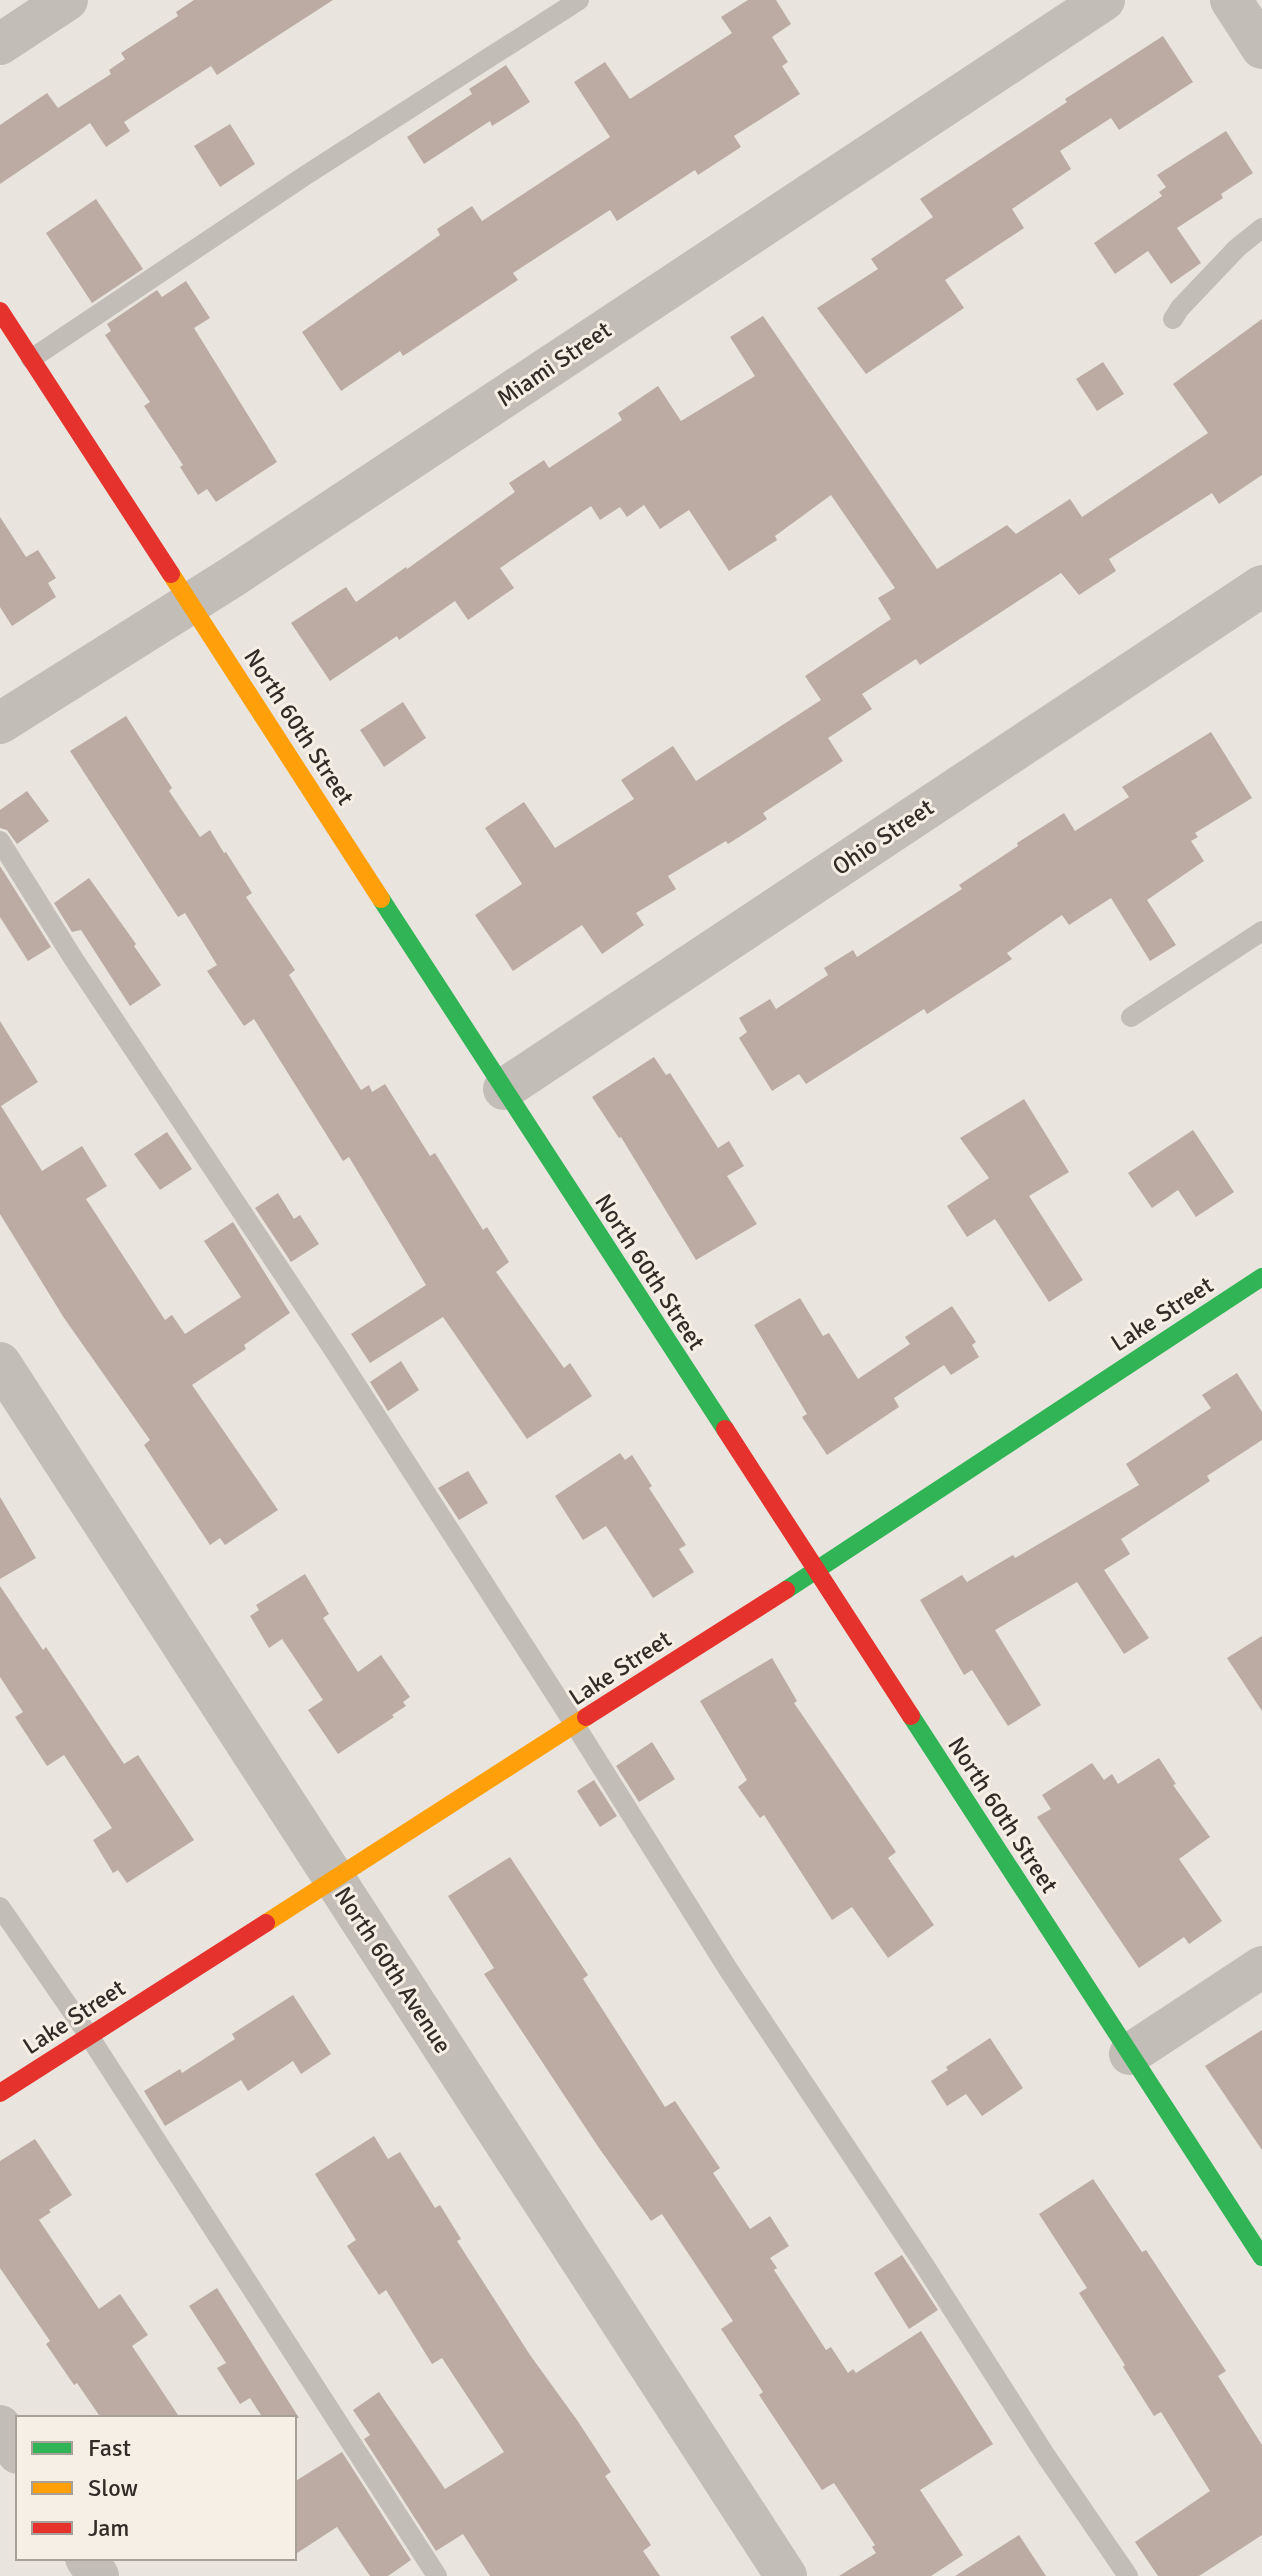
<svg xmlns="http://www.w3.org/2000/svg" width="1262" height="2576" font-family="Signika,sans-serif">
<rect width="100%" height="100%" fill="#e9e5de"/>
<!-- building -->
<g fill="#bbaba2">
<path d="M194 0H333L217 75 211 66 124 122 130 131 106 147 90 123 0 184V125L47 93 58 108 111 74 109 70 125 59 121 53 178 16 176 12Z"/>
<path d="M748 0H776L791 24 772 37 788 62 782 66 800 94 734 136 741 147 698 175 695 170 617 221 610 210 513 273 518 280 403 356 400 351 341 391 302 332 440 235 437 229 472 206 482 221 610 137 574 82 605 62 630 99 732 33 721 17Z"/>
<path d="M1163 36 1193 82 1119 130 1111 118 1060 151 1071 169 1012 209 1024 228 945 280 964 308 866 374 817 308 878 269 871 259 933 217 920 199 1067 102 1065 99Z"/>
<path d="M506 65 530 102 492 126 490 121 424 164 407 137 472 94 469 89Z"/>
<path d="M230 124 255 164 220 187 194 146Z"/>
<path d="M1226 131 1253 173 1221 194 1223 198 1177 228 1201 263 1171 284 1148 251 1115 274 1094 243 1162 196 1159 192 1166 187 1157 175Z"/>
<path d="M96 199 143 269 92 303 46 233Z"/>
<path d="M186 281 210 318 194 328 277 462 216 502 207 489 198 495 180 467 183 465 144 406 150 402 105 335 111 331 107 324 157 290 162 297Z"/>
<path d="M763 316 937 569 1007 525 1016 534 1070 499 1082 517 1208 433 1173 384 1262 319V475L1219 504 1212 493 1109 559 1116 571 1079 595 1061 573 920 665 916 659 862 694 872 709 828 738 843 761 763 813 767 819 728 844 726 841 668 876 676 889 636 913 644 925 602 954 582 925 513 971 475 915 522 884 485 828 524 802 555 848 634 799 621 780 673 746 696 781 821 700 805 676 891 619 878 598 895 588 831 495 775 536 777 540 729 571 689 510 660 529 644 505 627 517 620 507 600 520 591 506 500 568 514 588 468 620 455 601 399 640 397 636 330 681 291 623 346 587 356 602 406 567 407 569 515 492 509 483 544 460 549 468 622 420 618 413 658 386 681 421 755 376 730 337Z"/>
<path d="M1103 362 1124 394 1097 411 1076 379Z"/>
<path d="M0 517 26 557 38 550 56 578 48 583 56 597 12 626 0 607Z"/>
<path d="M403 702 426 738 384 767 360 730Z"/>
<path d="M126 716 172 788 169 791 200 837 210 830 224 853 226 852 252 893 246 897 295 970 289 975 361 1090 369 1085 372 1092 385 1084 430 1156 435 1153 483 1230 487 1227 509 1262 496 1272 564 1368 570 1363 592 1396 527 1439 443 1317 370 1363 351 1334 426 1285 349 1157 343 1161 254 1019 244 1026 207 971 217 965 185 913 178 917 70 751Z"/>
<path d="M1211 732 1252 798 1195 833 1198 837 1191 841 1204 861 1147 900 1176 945 1150 961 1111 898 1069 925 1062 915 1007 953 1012 959 927 1014 924 1009 806 1084 799 1074 772 1091 739 1038 747 1032 739 1018 770 999 776 1009 828 975 824 968 853 950 857 957 962 889 959 885 1018 846 1017 843 1064 813 1075 831 1129 797 1122 787Z"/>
<path d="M27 791 49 821 17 844 7 830 0 828V810Z"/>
<path d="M0 866 51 947 28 961 0 917Z"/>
<path d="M89 878 136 944 134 946 161 985 130 1006 81 930 72 932 54 903Z"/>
<path d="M0 1021 38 1082 1 1106 42 1171 82 1146 107 1186 86 1199 165 1320 172 1315 185 1334 241 1297 204 1241 233 1222 290 1313 244 1345 246 1349 192 1385 278 1510 225 1545 220 1538 210 1545 144 1445 150 1440 64 1318 0 1214Z"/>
<path d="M654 1057 666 1075 670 1073 718 1148 729 1141 744 1166 727 1176 757 1224 696 1260 621 1137 619 1138 592 1097Z"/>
<path d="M1024 1099 1069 1172 1029 1196 1083 1280 1049 1302 995 1219 967 1237 947 1206 989 1178 960 1138Z"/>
<path d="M1193 1130 1234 1192 1196 1217 1178 1190 1152 1208 1128 1173Z"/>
<path d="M167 1132 192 1169 160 1190 134 1154Z"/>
<path d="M278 1193 294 1219 300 1215 319 1244 291 1262 255 1208Z"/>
<path d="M800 1298 823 1336 829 1333 858 1379 910 1344 905 1337 952 1306 976 1342 972 1345 979 1357 951 1375 944 1365 894 1398 899 1407 827 1455 802 1417 807 1414 754 1325Z"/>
<path d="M401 1361 419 1390 388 1411 370 1382Z"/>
<path d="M1237 1373 1262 1412V1440L1207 1476 1210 1481 1121 1539 1130 1554 1104 1570 1149 1638 1124 1654 1077 1582 995 1630 1041 1705 1008 1726 972 1670 964 1675 920 1600 962 1575 967 1582 1013 1555 1015 1558 1139 1485 1126 1464 1211 1408 1202 1395Z"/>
<path d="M620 1453 625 1460 632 1455 652 1486 649 1488 686 1545 679 1549 694 1572 653 1598 606 1526 583 1540 555 1496Z"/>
<path d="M468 1471 488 1503 459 1520 438 1488Z"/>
<path d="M0 1497 36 1558 0 1579Z"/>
<path d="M305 1574 329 1614 323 1618 358 1672 381 1655 410 1697 403 1702 406 1706 392 1715 394 1717 338 1754 308 1710 323 1700 282 1639 269 1648 250 1616 259 1610 256 1605Z"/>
<path d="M0 1586 43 1650 46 1647 124 1764 138 1755 194 1840 127 1883 118 1870 113 1873 93 1840 112 1828 64 1755 47 1766 15 1717 23 1712 0 1677Z"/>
<path d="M1262 1636V1711L1227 1658Z"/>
<path d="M772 1658 797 1701 794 1703 896 1852 888 1858 934 1925 888 1958 852 1907 832 1920 764 1815 760 1818 738 1787 747 1780 700 1701Z"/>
<path d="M652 1742 675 1779 639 1802 616 1766Z"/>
<path d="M1159 1758 1176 1784 1173 1785 1210 1837 1179 1859 1222 1921 1189 1944 1184 1937 1139 1968 1037 1817 1051 1809 1042 1795 1092 1763 1104 1780 1112 1774 1118 1784Z"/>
<path d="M594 1780 617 1816 600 1827 577 1791Z"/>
<path d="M510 1857 588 1975 583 1979 665 2107 675 2101 720 2168 713 2173 750 2229 770 2216 789 2246 770 2258 777 2268 774 2270 826 2350 831 2347 848 2373 853 2369 856 2373 921 2331 993 2444 920 2490 963 2555 931 2576H839L876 2553 872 2547 875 2545 834 2483 822 2490 759 2395 763 2392 721 2329 733 2321 662 2214 651 2221 599 2148 484 1974 494 1968 448 1896Z"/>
<path d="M293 1995 331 2054 301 2074 293 2061 248 2091 241 2080 165 2126 144 2091 180 2069 182 2073 235 2039 232 2034Z"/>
<path d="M1262 2030V2150L1205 2066Z"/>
<path d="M990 2038 1023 2088 982 2116 966 2094 947 2106 931 2081 948 2070 946 2067Z"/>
<path d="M374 2136 388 2159 400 2152 435 2208 440 2205 461 2239 457 2241 530 2355 577 2420 611 2472 605 2476 651 2545 643 2551 660 2576H490L463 2534 436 2551 364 2439 370 2435 353 2410 379 2392 445 2489 504 2452 442 2358 432 2364 386 2290 379 2295 347 2246 356 2240 315 2174Z"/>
<path d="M35 2139 72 2195 49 2210 51 2212 39 2220 99 2309 120 2294 148 2335 132 2346 180 2418H101L77 2383 74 2385 46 2344 50 2341 0 2268V2161Z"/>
<path d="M1093 2179 1142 2252 1146 2250 1226 2371 1218 2376 1262 2445V2535L1199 2576H1158L1135 2542 1210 2491 1161 2412 1154 2416 1123 2367 1125 2365 1079 2293 1087 2288 1039 2214Z"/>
<path d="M902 2255 938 2310 909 2329 874 2273Z"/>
<path d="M217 2288 299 2418H263L250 2398 240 2404 217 2368 226 2363 189 2306Z"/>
<path d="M342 2452 411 2560 388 2576H370L337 2527 294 2555V2482Z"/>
<path d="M1019 2535 1046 2576H955Z"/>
</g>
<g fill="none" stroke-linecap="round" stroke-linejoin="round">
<!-- lane -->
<g stroke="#c2bdb7" stroke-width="20">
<path d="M1173 319 1180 308 1237 248 1262 228"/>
<path d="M31 359 306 175 579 0"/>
<path d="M0 841 73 958 337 1355 575 1725 728 1969 923 2263 1046 2456 1128 2576"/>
<path d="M1131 1017 1262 931"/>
<path d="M0 1907 89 2036 437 2576"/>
</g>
<!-- street -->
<g stroke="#c2bdb7" stroke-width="42">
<path d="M1231 0 1262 48"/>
<path d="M0 44 67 0"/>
<path d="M0 723 232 577 1104 0"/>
<path d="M504 1089 1262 586"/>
<path d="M0 1363 786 2576"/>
<path d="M1130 2054 1262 1967"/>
<path d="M0 2426 18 2453"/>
<path d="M86 2558 98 2576"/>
</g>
<!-- fast -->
<g stroke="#30b455" stroke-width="18">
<path d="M381 899 725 1429"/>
<path d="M786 1590 1262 1277"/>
<path d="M911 1716 1262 2257"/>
</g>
<!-- slow -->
<g stroke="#ff9f0a" stroke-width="18">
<path d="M171 574 381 899"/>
<path d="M266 1923 586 1717"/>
</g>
<!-- jam -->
<g stroke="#e5322d" stroke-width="18">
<path d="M0 311 171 574"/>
<path d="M725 1429 911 1716"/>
<path d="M586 1717 786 1590"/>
<path d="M0 2093 266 1923"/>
</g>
</g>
<g text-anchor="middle" stroke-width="6" stroke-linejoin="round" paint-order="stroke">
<!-- street labels -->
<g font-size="24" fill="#322b27" stroke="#f6efe5">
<text transform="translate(554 364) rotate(-34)" y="8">Miami Street</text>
<text transform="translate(299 727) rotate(57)" y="8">North 60th Street</text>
<text transform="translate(883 837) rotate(-34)" y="8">Ohio Street</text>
<text transform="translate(650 1272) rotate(57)" y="8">North 60th Street</text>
<text transform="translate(1162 1314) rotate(-33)" y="8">Lake Street</text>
<text transform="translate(620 1668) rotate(-33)" y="8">Lake Street</text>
<text transform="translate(1003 1815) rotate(57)" y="8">North 60th Street</text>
<text transform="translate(393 1970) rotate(57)" y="8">North 60th Avenue</text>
<text transform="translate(74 2017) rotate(-33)" y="8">Lake Street</text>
</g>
</g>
<!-- legend -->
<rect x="16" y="2416" width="280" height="144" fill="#f6efe5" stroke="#a8a199" stroke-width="2"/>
<rect x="32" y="2442" width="40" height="12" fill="#30b455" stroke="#a8a199" stroke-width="2"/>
<text x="88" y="2456" font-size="24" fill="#322b27">Fast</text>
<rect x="32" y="2482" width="40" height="12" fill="#ff9f0a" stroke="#a8a199" stroke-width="2"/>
<text x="88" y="2496" font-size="24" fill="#322b27">Slow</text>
<rect x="32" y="2522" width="40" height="12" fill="#e5322d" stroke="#a8a199" stroke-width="2"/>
<text x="88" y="2536" font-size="24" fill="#322b27">Jam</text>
</svg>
